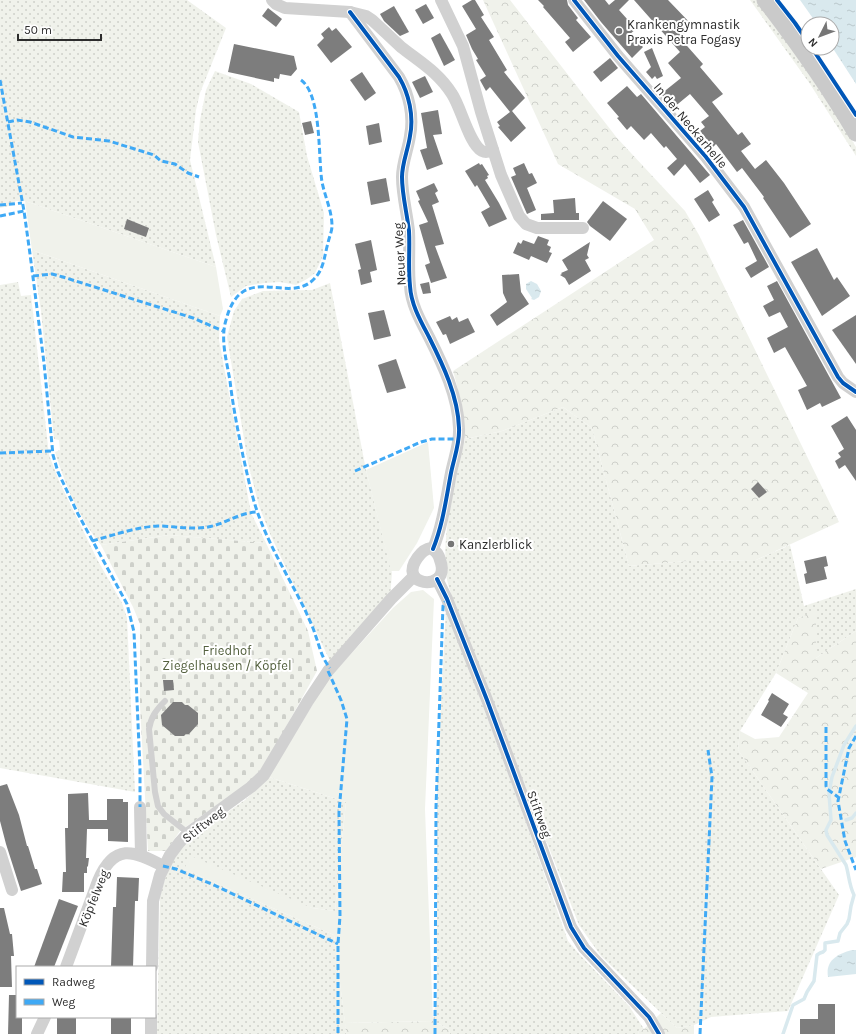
<svg xmlns="http://www.w3.org/2000/svg" width="856" height="1034" font-family="Karla,sans-serif">
<defs>
<pattern id="grass-dots" width="8" height="8" patternUnits="userSpaceOnUse"><rect width="8" height="8" fill="#f0f2eb"/><path d="M2 2h.1M6 6h.1" fill="none" stroke="#ced0ca" stroke-width="1.8" stroke-linecap="round"/></pattern>
<pattern id="forest-crowns" width="20" height="18" patternUnits="userSpaceOnUse"><rect width="20" height="18" fill="#f0f2eb"/><path d="M2 6a3 3 0 1 1 6 0M12 15a3 3 0 1 1 6 0" fill="none" stroke="#ced0ca"/></pattern>
<pattern id="cemetery-stones" width="16" height="16" patternUnits="userSpaceOnUse"><rect width="16" height="16" fill="#f0f2eb"/><path d="M2 7V4a2 2 0 0 1 4 0v3zM10 15v-3a2 2 0 0 1 4 0v3z" fill="#ced0ca"/></pattern>
<pattern id="water-ripples" width="26" height="14" patternUnits="userSpaceOnUse"><rect width="26" height="14" fill="#d9e9ee"/><path d="M2 4q2-2 4 0t4 0M15 11q2-2 4 0t4 0" fill="none" stroke="#bac8cc"/></pattern>
</defs>
<rect width="100%" height="100%" fill="#fff"/>
<!-- grass -->
<g fill="url(#grass-dots)">
<path d="M0 0H187L226 28 200 93 196 110 190 160 216 267 25 201H16L9 206 0 208Z"/>
<path d="M750 0H757L784 37 840 121 856 147V156L810 84Z"/>
<path d="M215 71 251 84 299 112 307 156 324 213 323 256 315 273 307 279 296 285 280 282 264 283 246 286 231 297 216 235 198 142 200 120 206 90Z"/>
<path d="M32 250 220 316 219 340 251 513 266 543 169 535 101 545C79 519 65 484 55 452L60 450 59 440 54 439 41 311Z"/>
<path d="M18 282 21 296 31 295 49 455 59 481 98 561 122 603 127 618 135 792 0 768V285Z"/>
<path d="M330 283 366 470 392 573 390 598 331 663 271 536 259 506 248 463 227 337 234 311 242 299 263 291 312 290Z"/>
<path d="M563 407 592 428 629 566 688 561 756 560 790 545 804 606 856 589V631L816 658V613L798 618 776 673 740 731 738 750 839 895 788 1011 711 1017 694 1025 677 1028 601 956 579 925 452 598C450 590 447 582 446 574 442 529 455 482 465 439L502 431Z"/>
<path d="M446 607 520 806 568 941 580 955 629 1006 644 1029 638 1031 639 1034H450L449 1029 433 1021 437 994V784Z"/>
<path d="M269 777 346 802 335 911 312 908 184 869 334 935 345 1022 346 1034H157L160 896 167 872 180 849 199 832 245 800Z"/>
</g>
<!-- forest -->
<g fill="url(#forest-crowns)">
<path d="M483 0H510L617 138 685 211 699 235 839 522 756 560 688 561 629 566 592 428 563 407 502 431 465 439C463 415 460 394 453 371L654 240 635 209 558 164Z"/>
<path d="M816 612V658L856 631V857L821 869 738 750 740 731 755 739 779 737 808 693 776 673 798 618Z"/>
<path d="M661 1013 677 1028 694 1025V1034H639L638 1031 644 1029Z"/>
<path d="M433 1021 449 1029 450 1034H346L345 1023Z"/>
</g>
<!-- cemetery -->
<path fill="url(#cemetery-stones)" d="M169 535 266 543 308 631 317 671 266 763 250 782 180 831 166 851H148L140 706V624L133 607 101 545Z"/>
<!-- green -->
<g fill="#f0f2eb">
<path d="M25 201 216 267 223 309 220 316 32 250Z"/>
<path d="M428 442 434 508 417 543 399 571H391L366 470Z"/>
<path d="M423 590 434 599 425 809 433 1021 345 1023 334 935 184 869 191 856 312 908 335 911 346 802 269 777 328 679 393 608 411 592Z"/>
</g>
<!-- water -->
<g fill="url(#water-ripples)">
<path d="M800 0H856V84L832 47V24H817Z"/>
<path d="M531 281 537 284 541 291 539 297 534 300 531 299 532 298 526 289V284Z"/>
<path d="M852 950H856V974L828 977C825 960 838 954 852 950Z"/>
</g>
<g fill="none" stroke-linecap="round" stroke-linejoin="round">
<!-- stream -->
<g stroke="#d9e9ee" stroke-width="3.5">
<path d="M846 820 852 818 856 813"/>
<path d="M783 1034 793 1005 804 999 807 992 814 981 817 955 820 953 823 952 825 950V943L838 941 840 933 847 924 849 919 851 906 854 895C849 885 849 875 846 865L827 835 826 830 831 820 829 793 832 777 844 745 856 726"/>
</g>
</g>
<!-- building -->
<g fill="#7d7d7d">
<path d="M472 0H475L484 15 481 17 494 37 489 40 507 70 504 72 525 98 512 111 526 128 511 142 498 127 500 126 497 122 510 112 490 87 486 91 481 82 480 80 486 76 476 60 478 59 472 49 466 35 476 29 462 6Z"/>
<path d="M538 0H567L568 5 578 18 576 20 591 37 573 52 565 42 570 38 543 7 544 6Z"/>
<path d="M584 0H605L609 5 615 0H629L619 10 636 29 630 34 643 47 632 58 601 22Z"/>
<path d="M634 0H668L693 26 680 38 703 64 700 67 723 94 712 102 738 135 742 132 751 144 741 151 755 169 766 160 784 183 811 224 790 238 763 198 764 197 742 168 737 172 716 144 713 147 700 131 705 127 701 122 709 116 690 94 673 108 661 94 681 78 668 63 680 52Z"/>
<path d="M426 4 434 18 423 24 415 10Z"/>
<path d="M394 6 409 32 400 36 384 21 380 14Z"/>
<path d="M268 8 282 19 276 27 262 16Z"/>
<path d="M329 27 332 31 336 28 352 47 331 63 317 45 324 38 321 34Z"/>
<path d="M440 33 455 60 444 66 431 38Z"/>
<path d="M234 44 294 56 297 69 291 76 280 74 279 79 274 78V82L228 72Z"/>
<path d="M652 48 663 76 657 79 655 76 652 79 646 72 651 67 644 52Z"/>
<path d="M610 58 618 68 601 82 593 72Z"/>
<path d="M362 72 376 93 365 101 350 80Z"/>
<path d="M425 76 433 92 420 98 412 82Z"/>
<path d="M627 86 637 97 641 94 710 175 700 183 685 164 674 176 667 168 677 159 666 146 664 148 651 133 644 140 631 126 627 130 617 118 619 117 607 103Z"/>
<path d="M438 110 442 134 433 135 443 164 427 170 420 150 427 148 421 113Z"/>
<path d="M311 121 314 133 305 135 302 123Z"/>
<path d="M379 123 382 142 369 145 366 126Z"/>
<path d="M479 163 480 165 482 164 489 175 487 176 488 178 485 180 499 203 507 219 489 227 481 212 490 207 477 185 475 187 465 171Z"/>
<path d="M524 163 529 174 532 173 537 183 527 188 536 210 527 214 511 177 516 175 513 168Z"/>
<path d="M386 178 390 201 371 205 367 182Z"/>
<path d="M434 183 438 191 435 193 439 202 432 205 444 244 435 246 447 278 431 283 425 265 430 263 419 225 428 222 418 201 420 200 416 191Z"/>
<path d="M708 190 714 200 712 202 720 215 709 222 694 199Z"/>
<path d="M575 198 576 213H579V220H541V214L554 213 553 200Z"/>
<path d="M603 201 627 219 610 241 590 226 587 222Z"/>
<path d="M127 219 149 228 146 237 124 229Z"/>
<path d="M743 220 769 267 751 278 745 268 757 261 748 242 744 244 733 225Z"/>
<path d="M538 236 549 240 547 245 551 247 549 252 552 253 547 263 531 256 529 260 513 253 518 242 521 244 523 240 534 244Z"/>
<path d="M371 240 377 270 370 272 372 282 361 285 358 270 361 269 355 244Z"/>
<path d="M590 242 587 255 589 258 585 260 591 271 569 285 565 278 560 275 562 274 561 273 568 270 562 260Z"/>
<path d="M817 248 834 280 837 277 850 296 822 316 791 262Z"/>
<path d="M519 274 521 292 529 304 497 326 490 315 507 302 503 293 502 275Z"/>
<path d="M777 281 841 398 822 407 820 403 807 410 798 390 807 386 785 347 774 353 767 338 788 327 780 312 769 317 763 306 774 300 767 286Z"/>
<path d="M429 282 431 293 423 294 420 284Z"/>
<path d="M384 310 391 336 374 340 368 313Z"/>
<path d="M856 315V364L832 330Z"/>
<path d="M450 316 452 320 457 317 459 322 468 318 475 332 450 344 446 334 443 335 436 322Z"/>
<path d="M396 359 406 388 387 393 378 365Z"/>
<path d="M847 416 856 430V481L845 465 839 469 835 461 841 457 838 453 844 449 831 426Z"/>
<path d="M758 482 767 492 759 498 751 489Z"/>
<path d="M826 556 828 566 824 567 827 579 806 584 804 574 807 573 804 561Z"/>
<path d="M163 680H173L174 690 164 691Z"/>
<path d="M772 693 789 704 783 714 788 717 781 727 761 715 769 701 768 700Z"/>
<path d="M173 702H182L185 705H188L198 713V724L189 734H186L184 736H175L162 725 161 715Z"/>
<path d="M7 784 19 815 27 846H28L35 869H37L42 884 21 891 6 844 0 821V786Z"/>
<path d="M88 793 89 820H107V799H123V802H128V842L108 841V829H87L86 858H89L88 866 87 867V873H84V892H62L63 872H66L65 828H68V794Z"/>
<path d="M117 877 139 878 138 901H135L133 967H111L113 907H116Z"/>
<path d="M59 899 78 906 54 967H34Z"/>
<path d="M0 908H4L10 934H12L14 956H11L12 987H0Z"/>
<path d="M9 995H17V1017H22V1034H8Z"/>
<path d="M818 1004H835V1034H800V1019H818Z"/>
<rect x="57" y="1017" width="19" height="17"/>
<rect x="111" y="1017" width="20" height="17"/>
</g>
<g fill="none" stroke-linecap="round" stroke-linejoin="round">
<!-- lane -->
<path stroke="#d1d1d1" stroke-width="6" d="M165 701C156 710 151 717 149 729L155 792 158 806 164 814 188 833"/>
<!-- street -->
<g stroke="#d1d1d1" stroke-width="12">
<path d="M272 0 276 4 285 8 350 12 366 16 372 20C381 28 391 38 401 47 420 62 438 72 452 94 461 107 469 144 482 151 486 153 489 152 493 150"/>
<path d="M441 0 463 46 481 112 501 175 519 216 526 224 537 228H583"/>
<path d="M574 0 618 56 706 157 744 207 838 377 843 383 856 392"/>
<path d="M350 12 399 77C409 94 414 116 410 136 408 150 402 163 402 177 402 195 407 213 409 231 410 249 408 268 410 286 411 304 420 320 429 337 443 365 458 396 459 428 460 443 454 458 451 473 446 499 443 524 433 549"/>
<path d="M431 548C436 551 439 555 440 560 450 586 417 587 413 574 410 564 422 549 431 548Z"/>
<path d="M437 579 447 599 487 700 571 927 584 948 649 1017 659 1034"/>
<path d="M140 807 141 855"/>
<path d="M0 852 12 890"/>
<path d="M66 967 98 881C114 843 133 850 163 866"/>
<path d="M152 967 153 901 160 875 170 855 179 843 188 833 251 787 264 775 308 701 328 671 391 599 414 576"/>
<path d="M37 1034 45 1017"/>
<path d="M151 1034V1017"/>
</g>
<!-- secondary -->
<path stroke="#cacaca" stroke-width="17" d="M765 0C798 43 829 87 856 133"/>
<!-- quiet -->
<g stroke="#3fa9f5" stroke-width="3" stroke-dasharray="6 3" stroke-linecap="butt">
<path d="M0 80 24 211 30 254 44 363 53 455 58 472 78 514 127 604 134 632 140 769V807"/>
<path d="M301 80C322 95 318 158 322 182 325 197 332 211 332 226 332 232 329 237 328 243 324 257 324 270 313 280 287 305 242 260 226 320 220 340 227 362 230 381 233 407 238 431 243 456 248 477 252 499 260 519 272 551 291 581 306 612 309 619 313 627 315 634 320 647 321 657 330 668"/>
<path d="M8 122 17 120 30 122 73 137 109 141 154 155 161 161 175 164 188 173 199 177"/>
<path d="M0 205 22 203"/>
<path d="M0 216 24 211"/>
<path d="M33 276 52 274 63 277 193 318 223 331"/>
<path d="M0 453 52 451"/>
<path d="M355 471 421 442 432 439H458"/>
<path d="M92 541C114 535 136 527 158 526 175 526 191 530 208 527 225 524 238 513 257 512"/>
<path d="M328 671 341 700 347 719 339 812 340 916 338 944V1034"/>
<path d="M826 727V786L827 789 838 797"/>
<path d="M856 736 849 748 838 801 845 841 856 870"/>
<path d="M163 866 176 869 214 885 338 944"/>
<path d="M435 1034 436 807 443 606 445 602 447 600"/>
<path d="M700 1034 712 777 708 750"/>
</g>
<defs>
<g id="cycleway">
<path d="M574 0 618 56 706 157 744 207 838 377 843 383 856 392"/>
<path d="M777 0 795 23 808 42"/>
<path d="M350 12 399 77C409 94 414 116 410 136 408 150 402 163 402 177 402 195 407 213 409 231 410 249 408 268 410 286 411 304 420 320 429 337 443 365 458 396 459 428 460 443 454 458 451 473 446 499 443 524 433 549"/>
<path d="M812 48 856 115"/>
<path d="M437 579 447 599 487 700 571 927 584 948 649 1017 659 1034"/>
</g>
</defs>
<!-- cycleway casing -->
<use href="#cycleway" stroke="#fff" stroke-width="6"/>
<!-- cycleway -->
<use href="#cycleway" stroke="#0057b8" stroke-width="4"/>
</g>
<!-- markers -->
<g fill="#767676" stroke="#fff" stroke-width="1.5">
<circle cx="619" cy="31" r="4"/>
<circle cx="451" cy="544" r="4"/>
</g>
<g text-anchor="middle" stroke-width="4" stroke-linejoin="round" paint-order="stroke">
<!-- poi labels -->
<g font-size="13" fill="#2c2c2c" stroke="#fff" text-anchor="start">
<text x="627" y="29">Krankengymnastik<tspan x="627" dy="15">Praxis Petra Fogasy</tspan></text>
<text x="459" y="549">Kanzlerblick</text>
</g>
<!-- street labels -->
<g font-size="13" fill="#2c2c2c" stroke="#fff">
<text transform="translate(691 125) rotate(50)" y="5">In der Neckarhelle</text>
<text transform="translate(399 254) rotate(-93)" y="5">Neuer Weg</text>
<text transform="translate(540 814) rotate(70)" y="5">Stiftweg</text>
<text transform="translate(203 824) rotate(-38)" y="5">Stiftweg</text>
<text transform="translate(93 898) rotate(-68)" y="5">Köpfelweg</text>
</g>
<!-- park labels -->
<g font-size="13" fill="#54613f" stroke="#fff">
<text x="227" y="655">Friedhof<tspan x="227" dy="15">Ziegelhausen / Köpfel</tspan></text>
</g>
</g>
<!-- legend -->
<rect x="16" y="966" width="140" height="52" fill="#ffffff" stroke="#ababab"/>
<rect x="24" y="979" width="20" height="6" fill="#0057b8" stroke="#ababab"/>
<text x="52" y="986" font-size="12" fill="#2c2c2c">Radweg</text>
<rect x="24" y="999" width="20" height="6" fill="#3fa9f5" stroke="#ababab"/>
<text x="52" y="1006" font-size="12" fill="#2c2c2c">Weg</text>
<!-- north arrow -->
<g transform="translate(820 36) rotate(228)"><circle r="19" fill="#ffffff" stroke="#ababab"/>
<path d="M0-3L7 15L0 10L-7 15Z" fill="#767676"/>
<text y="-6" font-size="11" font-weight="bold" text-anchor="middle" fill="#2c2c2c">N</text>
</g>
<!-- scale -->
<path d="M18 34v6h83v-6" fill="none" stroke="#2c2c2c" stroke-width="2"/>
<text x="24" y="34" font-size="12" fill="#2c2c2c" stroke="#ffffff" stroke-width="3" paint-order="stroke">50 m</text>
</svg>
